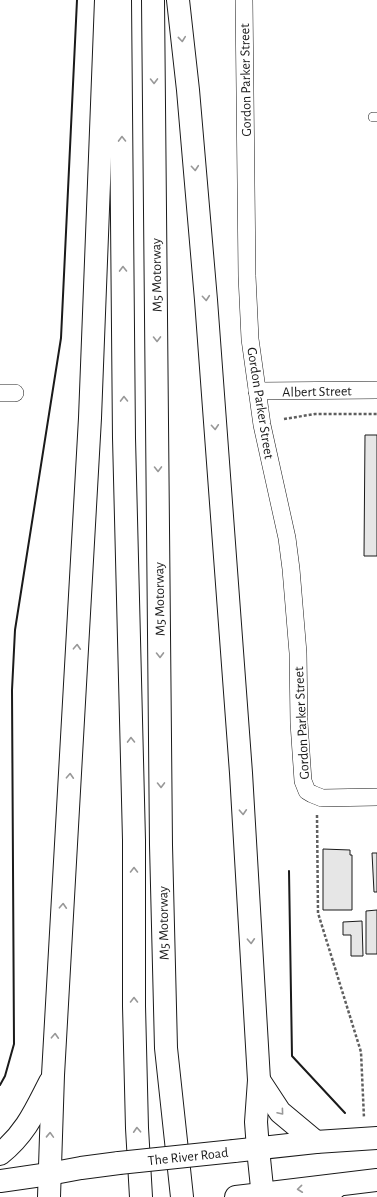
<svg xmlns="http://www.w3.org/2000/svg" width="377" height="1197" font-family="'Alegreya Sans',sans-serif">
<rect width="100%" height="100%" fill="#fff"/>
<!-- building -->
<g fill="#e6e6e6" stroke="#1a1a1a">
<path d="M365 435H377V556H364Z"/>
<path d="M323 849 350 850V855H352V910H323Z"/>
<path d="M372 853H377V892H374Z"/>
<path d="M377 910V954H366V911Z"/>
<path d="M362 921 363 956H351V935H343V922Z"/>
</g>
<g fill="none" stroke-linecap="round" stroke-linejoin="round">
<defs>
<path id="service" d="M373 117H377"/>
<g id="minor">
<path d="M244 0 247 276 250 339 262 425 287 538 291 569 298 653 299 723 303 781 307 791 312 794 322 798 377 797"/>
<path d="M257 391 377 390"/>
<path d="M0 393H15"/>
</g>
<path id="secondary" d="M0 1181 49 1174"/>
<g id="primary">
<path d="M234 1151 316 1142 377 1138"/>
<path d="M49 1174 81 1168 119 1163"/>
<path d="M236 1197 377 1180"/>
</g>
<g id="motorway">
<path d="M120 0 124 438 134 840V1006L137 1128 141 1197"/>
<path d="M153 0 161 845 166 1048 182 1197"/>
<path d="M178 0 188 90 206 300 241 773 259 1080 256 1122 258 1149 263 1197"/>
<path d="M259 1080 280 1112 316 1142"/>
<path d="M0 1154C26 1133 35 1111 50 1082"/>
<path d="M49 1197 53 1075 90 418 106 0"/>
<path d="M325 1197 338 1185"/>
</g>
</defs>
<!-- service casing -->
<use href="#service" stroke="#1a1a1a" stroke-width="10"/>
<!-- minor casing -->
<use href="#minor" stroke="#1a1a1a" stroke-width="18"/>
<!-- secondary casing -->
<use href="#secondary" stroke="#1a1a1a" stroke-width="24"/>
<!-- primary casing -->
<use href="#primary" stroke="#1a1a1a" stroke-width="24"/>
<!-- motorway casing -->
<use href="#motorway" stroke="#1a1a1a" stroke-width="24"/>
<!-- path -->
<g stroke="#5f5f5f" stroke-width="2.5" stroke-dasharray="3 2" stroke-linecap="butt">
<path d="M284 419 315 414H377"/>
<path d="M317 815 318 913 361 1052 364 1118"/>
</g>
<!-- service -->
<use href="#service" stroke="#fff" stroke-width="9"/>
<!-- minor -->
<use href="#minor" stroke="#fff" stroke-width="17"/>
<!-- secondary -->
<use href="#secondary" stroke="#fff" stroke-width="22"/>
<!-- primary -->
<use href="#primary" stroke="#fff" stroke-width="22"/>
<!-- motorway -->
<use href="#motorway" stroke="#fff" stroke-width="22"/>
<defs>
<path id="primary-bridge" d="M119 1163 234 1151"/>
</defs>
<!-- primary-bridge casing -->
<use href="#primary-bridge" stroke="#1a1a1a" stroke-width="24" stroke-linecap="butt"/>
<!-- primary-bridge -->
<use href="#primary-bridge" stroke="#fff" stroke-width="22"/>
<!-- wall -->
<g stroke="#1a1a1a" stroke-width="2">
<path d="M289 871 292 1056 345 1113"/>
<path d="M0 1085 5 1076 14 1044 12 690 15 630 61 338 77 0"/>
</g>
</g>
<!-- one-way arrows -->
<defs><path id="oneway-chevron" d="M-2-3.5L2.5 0L-2 3.5" fill="none" stroke-width="1.6" stroke-linecap="round" stroke-linejoin="round"/></defs>
<g stroke="#989898">
<use href="#oneway-chevron" transform="translate(182 39) rotate(84)"/>
<use href="#oneway-chevron" transform="translate(154 81) rotate(89)"/>
<use href="#oneway-chevron" transform="translate(122 139) rotate(-91)"/>
<use href="#oneway-chevron" transform="translate(195 168) rotate(85)"/>
<use href="#oneway-chevron" transform="translate(123 269) rotate(-91)"/>
<use href="#oneway-chevron" transform="translate(206 298) rotate(85)"/>
<use href="#oneway-chevron" transform="translate(157 339) rotate(89)"/>
<use href="#oneway-chevron" transform="translate(124 399) rotate(-91)"/>
<use href="#oneway-chevron" transform="translate(215 427) rotate(86)"/>
<use href="#oneway-chevron" transform="translate(158 469) rotate(89)"/>
<use href="#oneway-chevron" transform="translate(77 647) rotate(-87)"/>
<use href="#oneway-chevron" transform="translate(160 655) rotate(89)"/>
<use href="#oneway-chevron" transform="translate(131 740) rotate(-91)"/>
<use href="#oneway-chevron" transform="translate(70 776) rotate(-87)"/>
<use href="#oneway-chevron" transform="translate(161 785) rotate(89)"/>
<use href="#oneway-chevron" transform="translate(243 812) rotate(87)"/>
<use href="#oneway-chevron" transform="translate(134 870) rotate(-90)"/>
<use href="#oneway-chevron" transform="translate(63 906) rotate(-87)"/>
<use href="#oneway-chevron" transform="translate(251 941) rotate(87)"/>
<use href="#oneway-chevron" transform="translate(134 1000) rotate(-90)"/>
<use href="#oneway-chevron" transform="translate(55 1036) rotate(-87)"/>
<use href="#oneway-chevron" transform="translate(281 1112) rotate(50)"/>
<use href="#oneway-chevron" transform="translate(137 1130) rotate(-93)"/>
<use href="#oneway-chevron" transform="translate(50 1135) rotate(-88)"/>
<use href="#oneway-chevron" transform="translate(300 1189) rotate(174)"/>
</g>
<g text-anchor="middle" stroke-width="3" stroke-linejoin="round" paint-order="stroke">
<!-- street labels -->
<g font-size="14" fill="#1a1a1a" stroke="#fff">
<text transform="translate(245 80) rotate(-91)" y="5">Gordon Parker Street</text>
<text transform="translate(156 275) rotate(-91)" y="5">M5 Motorway</text>
<text transform="translate(317 391) rotate(-1)" y="5">Albert Street</text>
<text transform="translate(261 403) rotate(81)" y="5">Gordon Parker Street</text>
<text transform="translate(159 599) rotate(-91)" y="5">M5 Motorway</text>
<text transform="translate(301 723) rotate(-93)" y="5">Gordon Parker Street</text>
<text transform="translate(163 923) rotate(-91)" y="5">M5 Motorway</text>
<text transform="translate(188 1156) rotate(-6)" y="5">The River Road</text>
</g>
</g>
</svg>
